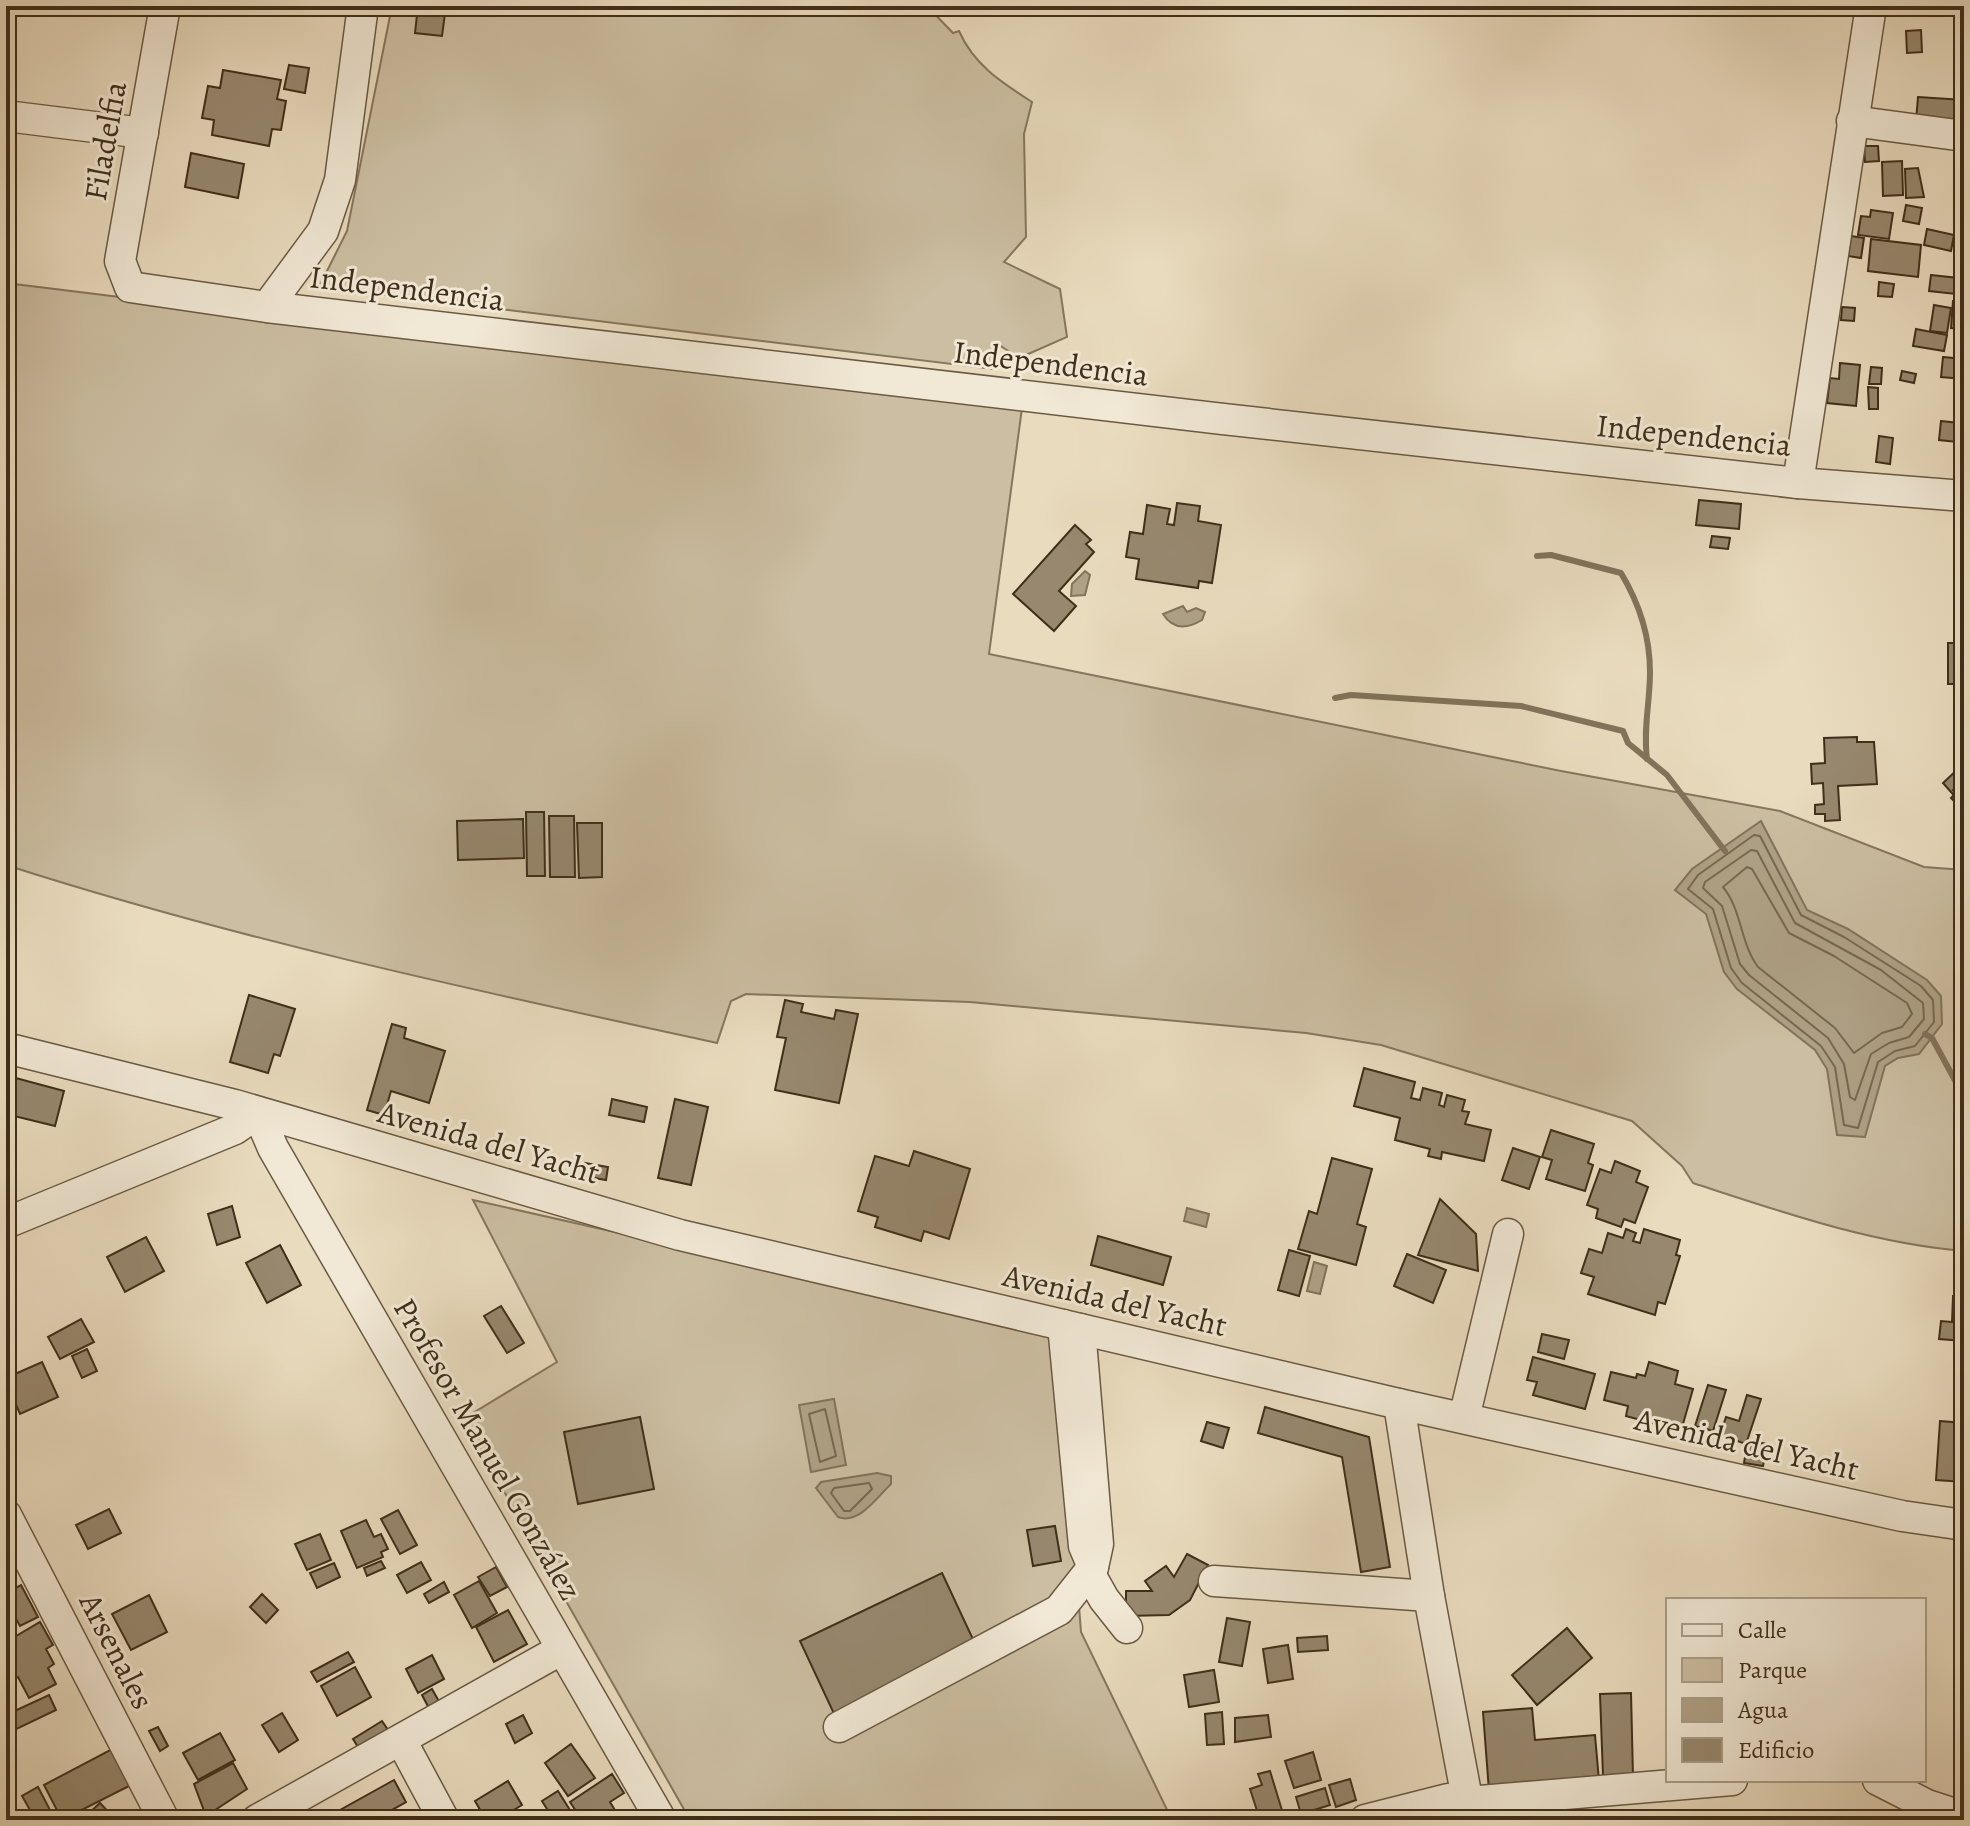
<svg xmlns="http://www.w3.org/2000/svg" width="1970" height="1826" font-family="Alegreya,serif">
<rect width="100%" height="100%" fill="#e9dbbe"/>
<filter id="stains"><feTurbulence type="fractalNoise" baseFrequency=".0025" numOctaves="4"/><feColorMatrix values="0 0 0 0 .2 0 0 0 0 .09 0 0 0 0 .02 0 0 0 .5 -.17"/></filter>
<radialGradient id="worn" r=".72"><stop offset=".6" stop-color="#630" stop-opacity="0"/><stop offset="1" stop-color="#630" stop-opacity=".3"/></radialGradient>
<!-- green -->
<g fill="#ccbea2" stroke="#86765e" stroke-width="2">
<path d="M392 6H927L953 33 959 31C974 65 1001 82 1032 102L1024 134 1026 237 1004 262 1060 289 1067 337 1019 358 996 343 993 369 319 287 347 231Z"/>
<path d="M6 283 1022 408 989 654 1561 771 1780 811 1924 867 1964 870V1251C1870 1243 1782 1212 1693 1183L1682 1166 1632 1121 1381 1045 1306 1033 970 1002 746 994 731 1001 717 1043C478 991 239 940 6 865Z"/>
<path d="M473 1200 1058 1332 1081 1632 1172 1820H690L463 1419 557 1362Z"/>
</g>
<!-- water -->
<g fill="#afa186" stroke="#82735b" stroke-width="2">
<path d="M1085 571 1090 575 1085 595 1071 596 1072 584Z"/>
<path d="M1183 606 1187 612 1196 608 1205 612 1202 620C1187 629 1173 630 1163 614Z"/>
<path d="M1761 821 1807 910 1848 929 1927 980 1941 996 1942 1024 1919 1054 1898 1058 1885 1066 1865 1137 1837 1135 1827 1069 1815 1050 1737 989 1724 972 1706 914 1675 890 1692 869Z"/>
<path d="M1187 1208 1209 1214 1206 1227 1184 1221Z"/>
<path d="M1314 1262 1327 1266 1320 1294 1307 1291Z"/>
<path d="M834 1399 846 1465 811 1472 799 1405Z"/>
<path d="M877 1473 891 1476V1484C877 1497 859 1525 838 1517L816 1488 821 1482Z"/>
</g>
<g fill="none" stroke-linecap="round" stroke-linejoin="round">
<!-- shore -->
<g stroke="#776850" stroke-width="2">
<path d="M1754 835 1760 836 1801 915 1844 937 1921 986 1933 1000 1934 1022 1915 1046 1895 1051 1878 1062 1858 1128 1844 1125 1835 1067 1821 1046 1742 983 1731 968 1713 909 1688 889 1698 875Z"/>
<path d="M1751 850 1757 851 1795 923 1881 970 1923 1003 1924 1019 1909 1037 1889 1043 1871 1054 1855 1100 1850 1097 1844 1064 1828 1038 1749 975 1740 964 1722 906 1703 888 1705 882Z"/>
<path d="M1747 867 1752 869 1789 933 1834 956 1907 1003 1912 1014 1902 1027 1882 1033 1854 1053 1835 1028 1758 967C1740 943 1742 910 1723 887Z"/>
<path d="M825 1409 836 1456 820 1462 809 1414Z"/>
<path d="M869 1483 872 1489 850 1511H844L831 1493 834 1488Z"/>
</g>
<!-- stream -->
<g stroke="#82735b" stroke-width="6">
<path d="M1537 556 1551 555 1621 573C1639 603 1650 636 1650 672 1650 702 1643 729 1647 759"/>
<path d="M1335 698 1351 695 1521 706 1623 731 1628 743 1667 775 1725 851"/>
<path d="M1925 1034 1932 1038 1957 1084 1964 1088"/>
</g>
</g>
<!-- building -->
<g fill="#97886f" stroke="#3f2f1a" stroke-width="2">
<path d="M418 6H446L442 36 415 33Z"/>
<path d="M1921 30 1922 52 1907 53 1906 31Z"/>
<path d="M289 65 309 68 305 93 284 89Z"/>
<path d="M223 70 281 80 277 99 286 101 281 130 272 129 269 146 212 135 214 120 202 118 208 86 220 88Z"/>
<path d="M1918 97 1964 100V124L1916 121Z"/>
<path d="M1864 146H1878L1879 161 1865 162Z"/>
<path d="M191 153 244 164 238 198 185 187Z"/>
<path d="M1902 161 1903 195 1883 196 1882 162Z"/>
<path d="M1918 168 1924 197 1906 198 1905 169Z"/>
<path d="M1906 205 1922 208 1919 224 1903 221Z"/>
<path d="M1871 210 1893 213 1889 239 1858 235 1861 216 1870 217Z"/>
<path d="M1927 229 1954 235 1951 251 1924 245Z"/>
<path d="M1851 236 1864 238 1861 258 1848 256Z"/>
<path d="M1871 239 1921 245 1918 277 1868 271Z"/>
<path d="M1931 275 1958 278 1956 294 1929 291Z"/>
<path d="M1879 282 1894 284 1892 297 1878 296Z"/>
<path d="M1953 301H1964V329L1951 328Z"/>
<path d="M1934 305 1951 308 1947 333 1930 331Z"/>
<path d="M1842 307 1855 308 1854 321 1841 320Z"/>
<path d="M1916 329 1947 335 1944 351 1913 346Z"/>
<path d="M1943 357 1964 359V379L1941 377Z"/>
<path d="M1840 363 1860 365 1856 406 1827 403 1830 378 1839 379Z"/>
<path d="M1871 367 1882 368 1881 384H1869Z"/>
<path d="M1902 371 1916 374 1914 383 1900 380Z"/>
<path d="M1868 387 1878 388V409H1869Z"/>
<path d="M1941 421 1959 423 1957 442 1939 440Z"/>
<path d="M1879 436 1893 438 1890 464 1876 462Z"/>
<path d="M1699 500 1741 504 1739 529 1696 525Z"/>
<path d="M1177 503 1200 506 1198 521 1221 525 1212 583 1199 581 1198 588 1136 579 1139 559 1126 557 1130 532 1143 534 1147 505 1170 509 1167 524 1174 525Z"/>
<path d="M1075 525 1091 540 1086 544 1094 552 1059 591 1076 606 1054 631 1013 594Z"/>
<path d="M1712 536 1730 538 1728 549 1710 547Z"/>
<rect x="1948" y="643" width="16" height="41"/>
<path d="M1857 737V742H1874L1877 784 1838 786 1840 820 1825 821V814H1815V805L1824 804 1823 783 1812 784 1811 764 1825 763 1824 738Z"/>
<path d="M1959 768 1964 774V796L1959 801 1943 783Z"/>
<path d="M1964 779V801L1953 790Z"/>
<path d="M1964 784V811L1951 798Z"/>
<path d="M526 812H544L545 876H527Z"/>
<path d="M549 816H574L575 877H550Z"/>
<path d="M523 819 524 858 458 860 457 821Z"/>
<path d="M577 823H602V877L579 878Z"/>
<path d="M249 995 295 1009 280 1056 274 1054 268 1073 230 1062Z"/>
<path d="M785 1000 803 1004 801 1012 834 1019 836 1010 858 1014 839 1103 775 1090 786 1038 777 1037Z"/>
<path d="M392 1024 406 1028 404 1038 445 1051 429 1103 391 1091 384 1115 367 1110Z"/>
<path d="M1364 1068 1415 1082 1411 1098 1420 1100 1423 1088 1442 1093 1439 1105 1444 1107 1447 1095 1465 1100 1462 1111 1469 1112 1465 1124 1491 1130 1484 1161 1442 1152 1441 1159 1428 1156 1430 1149 1395 1140 1400 1118 1354 1106Z"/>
<path d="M12 1077 64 1091 55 1126 6 1114Z"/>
<path d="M612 1099 647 1107 644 1122 609 1115Z"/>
<path d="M675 1099 708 1107 691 1185 658 1178Z"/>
<path d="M1551 1130 1594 1144 1588 1163 1593 1165 1585 1191 1546 1179 1552 1160 1542 1157Z"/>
<path d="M1513 1148 1540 1157 1529 1189 1502 1180Z"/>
<path d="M914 1151 970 1169 949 1239 924 1231 921 1241 875 1227 878 1217 858 1211 875 1156 909 1166Z"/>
<path d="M1332 1158 1372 1169 1357 1224 1366 1227 1356 1265 1298 1249 1309 1211 1317 1214Z"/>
<path d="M1615 1161 1640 1171 1636 1182 1648 1187 1635 1223 1624 1219 1621 1227 1596 1218 1598 1209 1587 1205 1600 1169 1611 1173Z"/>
<path d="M585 1163 608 1167 606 1180 583 1176Z"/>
<path d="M1440 1199 1476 1234 1478 1271 1418 1255Z"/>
<path d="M232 1206 240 1237 217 1245 208 1214Z"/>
<path d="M1626 1229 1636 1233 1633 1241 1640 1243 1644 1229 1680 1240 1676 1255 1680 1256 1665 1304 1658 1302 1655 1315 1588 1294 1594 1277 1581 1273 1589 1249 1602 1253 1608 1233 1623 1238Z"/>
<path d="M1098 1236 1171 1257 1163 1285 1091 1265Z"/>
<path d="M146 1237 164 1271 125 1292 107 1257Z"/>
<path d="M280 1245 301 1285 267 1303 246 1263Z"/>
<path d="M1289 1250 1310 1256 1299 1296 1278 1290Z"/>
<path d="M1407 1254 1446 1270 1433 1303 1394 1286Z"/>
<path d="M1953 1296 1964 1297 1963 1341 1939 1339 1941 1321 1952 1322Z"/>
<path d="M501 1306 524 1343 507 1353 484 1316Z"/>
<path d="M81 1319 94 1342 60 1359 48 1337Z"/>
<path d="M1542 1334 1569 1340 1564 1359 1538 1352Z"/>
<path d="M87 1349 97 1371 82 1378 72 1356Z"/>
<path d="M1533 1357 1595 1374 1585 1409 1533 1395 1537 1382 1527 1380Z"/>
<path d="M42 1362 58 1397 20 1414 12 1395 6 1398V1378Z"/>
<path d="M1649 1362 1678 1371 1675 1384 1693 1389 1681 1431 1626 1416 1628 1406 1604 1400 1611 1372 1636 1378 1637 1374 1645 1376Z"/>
<path d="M1708 1385 1726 1390 1713 1431 1695 1426Z"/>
<path d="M1747 1395 1761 1399 1746 1444 1720 1435 1726 1417 1739 1421Z"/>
<path d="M1265 1407 1369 1437 1390 1567 1361 1572 1342 1457 1258 1433Z"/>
<path d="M640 1417 654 1489 578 1504 564 1432Z"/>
<path d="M1940 1421 1964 1423V1482L1936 1480Z"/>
<path d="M1207 1422 1229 1428 1223 1448 1201 1441Z"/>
<path d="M1748 1440 1767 1444 1763 1466 1744 1463Z"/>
<path d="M109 1509 121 1533 88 1549 76 1525Z"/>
<path d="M398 1510 417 1545 400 1554 381 1519Z"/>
<path d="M366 1520 374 1537 381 1534 388 1549 381 1552 383 1557 357 1568 341 1531Z"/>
<path d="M1055 1526 1061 1561 1033 1566 1027 1530Z"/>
<path d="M320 1534 331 1560 307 1570 295 1544Z"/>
<path d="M1187 1554 1208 1565 1190 1600 1169 1615 1126 1616V1591H1152L1145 1581 1166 1566 1174 1577Z"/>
<path d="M381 1561 385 1568 367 1576 364 1568Z"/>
<path d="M421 1562 431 1580 407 1593 397 1575Z"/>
<path d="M334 1563 340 1577 317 1588 310 1573Z"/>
<path d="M496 1567 507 1587 490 1596 478 1577Z"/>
<path d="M942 1573 978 1650 836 1718 800 1641Z"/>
<path d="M479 1581 497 1613 472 1628 454 1595Z"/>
<path d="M444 1582 449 1592 429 1603 424 1594Z"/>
<path d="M21 1585 38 1617 20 1626 6 1601V1593Z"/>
<path d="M262 1594 278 1610 266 1623 250 1607Z"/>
<path d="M149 1595 167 1632 131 1650 112 1614Z"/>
<path d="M508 1610 527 1644 494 1662 476 1627Z"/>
<path d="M1227 1618 1250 1622 1242 1666 1219 1662Z"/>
<path d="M40 1622 53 1645 46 1649 54 1664 48 1668 56 1684 29 1698 18 1677 12 1680 6 1670V1642Z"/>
<path d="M1567 1628 1592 1658 1537 1705 1512 1675Z"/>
<path d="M1327 1636 1328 1650 1298 1652 1297 1638Z"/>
<path d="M1288 1645 1293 1679 1268 1683 1263 1649Z"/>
<path d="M348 1652 354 1662 317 1682 311 1672Z"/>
<path d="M432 1655 444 1679 418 1693 406 1669Z"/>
<path d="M355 1667 371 1697 337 1716 321 1686Z"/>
<path d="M1214 1670 1219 1702 1189 1707 1184 1675Z"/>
<path d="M6 1674 13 1687 6 1691Z"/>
<path d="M432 1689 441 1705 431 1712 422 1695Z"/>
<path d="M1631 1693 1633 1776H1603L1600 1694Z"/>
<path d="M49 1695 56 1710 6 1734V1715Z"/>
<path d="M1532 1708 1535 1740 1595 1735 1599 1781 1489 1791 1483 1712Z"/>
<path d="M1222 1712 1224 1744 1207 1745 1205 1714Z"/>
<path d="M282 1713 298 1740 279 1752 262 1725Z"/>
<path d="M523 1715 532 1733 515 1743 506 1724Z"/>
<path d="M1268 1715 1271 1737 1235 1742V1718Z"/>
<path d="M382 1721 388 1730 358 1747 353 1739Z"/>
<path d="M158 1727 168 1746 160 1751 149 1731Z"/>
<path d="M220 1733 235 1760 198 1780 183 1753Z"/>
<path d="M571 1744 595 1778 568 1796 545 1763Z"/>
<path d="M114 1748 133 1784 62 1820 44 1785Z"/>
<path d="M1313 1752 1321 1780 1294 1788 1285 1761Z"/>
<path d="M233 1763 247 1789 206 1816 194 1784Z"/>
<path d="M1270 1771 1284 1817 1260 1820 1250 1789 1262 1785 1258 1774Z"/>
<path d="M612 1774 624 1793 610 1802 621 1820H582L570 1802Z"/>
<path d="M1350 1779 1356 1800 1336 1807 1329 1785Z"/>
<path d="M394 1780 406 1802 374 1820H322Z"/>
<path d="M508 1781 522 1805 497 1820H486L475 1801Z"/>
<path d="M38 1787 50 1810 32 1820H17L30 1810 22 1796Z"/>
<path d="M1325 1788 1330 1805 1301 1814 1296 1797Z"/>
<path d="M558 1791 575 1818 572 1820H554L542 1801Z"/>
<path d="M100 1803 116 1820H95L89 1813Z"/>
<path d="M1548 1810V1820H1511L1510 1812Z"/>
<path d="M1588 1815V1820H1567V1817Z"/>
</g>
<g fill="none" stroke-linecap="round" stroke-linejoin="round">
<defs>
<g id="minor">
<path d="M165 6 120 261 130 287 267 307 1223 419 1798 483 1964 496"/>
<path d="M6 116 143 133"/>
<path d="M1852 121 1964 136"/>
<path d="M267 307 323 231 340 180 363 6"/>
<path d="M1798 483 1871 6"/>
<path d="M6 1048 235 1105 680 1235 1399 1404 1902 1516 1964 1525"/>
<path d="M258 1113 273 1148 661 1820"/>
<path d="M6 1223 235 1129 258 1113"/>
<path d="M1063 1325 1084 1546 1093 1567 1098 1544 1080 1329"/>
<path d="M1399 1404 1429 1596 1471 1820"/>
<path d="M1464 1418 1508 1234"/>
<path d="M6 1515 164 1820"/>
<path d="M1090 1574 1104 1599 1127 1628"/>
<path d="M1214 1581 1429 1596"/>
<path d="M839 1727 1059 1610 1093 1567"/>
<path d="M401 1740 444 1820"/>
<path d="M1878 1780 1927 1805 1964 1817"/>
<path d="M257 1820 562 1649"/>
<path d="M1365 1820 1448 1799 1468 1802 1732 1780"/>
</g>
</defs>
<!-- minor casing -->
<use href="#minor" stroke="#6a5a43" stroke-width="33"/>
<!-- minor -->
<use href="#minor" stroke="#f1e8d5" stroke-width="30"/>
</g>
<g text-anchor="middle" stroke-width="6" stroke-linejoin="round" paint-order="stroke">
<!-- street labels -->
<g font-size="32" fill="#3f2f1a" stroke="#f1e8d5">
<text transform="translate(105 141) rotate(-80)" y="11">Filadelfia</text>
<text transform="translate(407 288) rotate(7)" y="11">Independencia</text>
<text transform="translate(1051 363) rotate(7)" y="11">Independencia</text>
<text transform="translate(1694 435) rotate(6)" y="11">Independencia</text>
<text transform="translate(489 1142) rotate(16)" y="11">Avenida del Yacht</text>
<text transform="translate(1115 1300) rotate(13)" y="11">Avenida del Yacht</text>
<text transform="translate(1747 1444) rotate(13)" y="11">Avenida del Yacht</text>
<text transform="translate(488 1449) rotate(60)" y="11">Profesor Manuel González</text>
<text transform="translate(117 1651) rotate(63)" y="11">Arsenales</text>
</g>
</g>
<!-- margin -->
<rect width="1970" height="1826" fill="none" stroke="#e9dbbe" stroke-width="32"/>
<rect x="8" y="8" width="1954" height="1810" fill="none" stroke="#3f2f1a" stroke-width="4"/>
<rect x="16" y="16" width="1938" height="1794" fill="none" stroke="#3f2f1a" stroke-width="2"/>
<!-- legend -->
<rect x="1666" y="1598" width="260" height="184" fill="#f1e8d5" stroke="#aa9e8a" stroke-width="2"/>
<rect x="1682" y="1624" width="40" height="12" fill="#f1e8d5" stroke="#aa9e8a" stroke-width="2"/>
<text x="1738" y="1638" font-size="24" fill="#3f2f1a">Calle</text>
<rect x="1682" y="1658" width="40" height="24" fill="#ccbea2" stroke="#aa9e8a" stroke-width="2"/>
<text x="1738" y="1678" font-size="24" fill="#3f2f1a">Parque</text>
<rect x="1682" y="1698" width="40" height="24" fill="#afa186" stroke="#aa9e8a" stroke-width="2"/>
<text x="1738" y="1718" font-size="24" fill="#3f2f1a">Agua</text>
<rect x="1682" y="1738" width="40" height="24" fill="#97886f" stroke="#aa9e8a" stroke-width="2"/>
<text x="1738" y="1758" font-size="24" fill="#3f2f1a">Edificio</text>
<rect width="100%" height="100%" filter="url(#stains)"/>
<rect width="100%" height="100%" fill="url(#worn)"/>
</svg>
